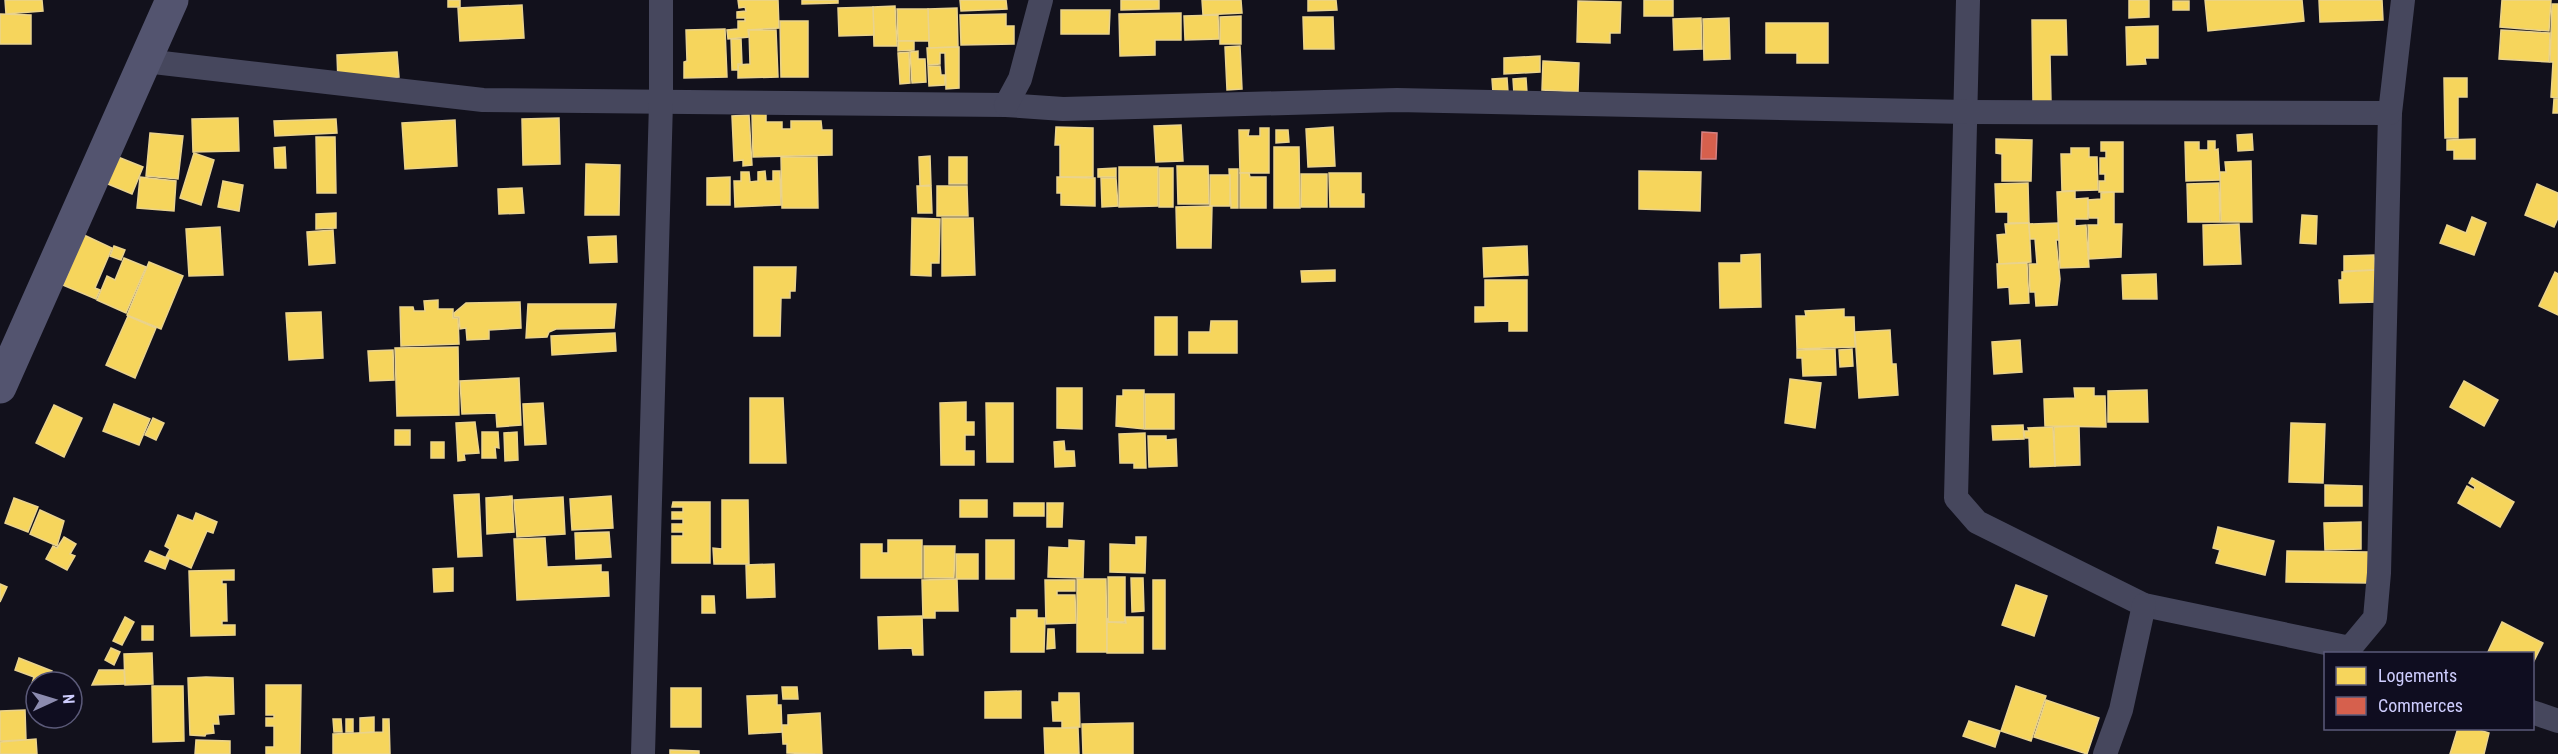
<svg xmlns="http://www.w3.org/2000/svg" width="2558" height="754" font-family="'Roboto Condensed',sans-serif">
<rect width="100%" height="100%" fill="#12111c"/>
<!-- homes -->
<g fill="#f6d55c" stroke="#ead38d" stroke-width="1.5">
<path d="M5 0H42L43 11 6 14Z"/>
<rect x="448" y="0" width="12" height="7"/>
<path d="M738 0H778L779 28 748 30 749 37 728 39 727 30 738 29V21H745V18H737V12L746 11 745 7 739 8Z"/>
<path d="M802 0H838V3L802 4Z"/>
<path d="M960 0H1006L1007 9 961 11Z"/>
<path d="M1121 0H1159V9L1121 10Z"/>
<path d="M1202 0H1241L1242 13 1203 15Z"/>
<path d="M1308 0H1336L1337 10 1308 11Z"/>
<rect x="1644" y="0" width="29" height="16"/>
<path d="M2129 0H2149V17L2129 18Z"/>
<path d="M2205 0H2302L2304 21 2208 31Z"/>
<path d="M2319 0H2382L2383 20 2320 22Z"/>
<path d="M2502 0H2551L2549 31 2500 27Z"/>
<path d="M1578 1 1621 2 1620 33H1610V43L1577 42Z"/>
<rect x="2173" y="1" width="16" height="9"/>
<path d="M2552 4H2558V98L2551 97 2553 62H2550Z"/>
<path d="M522 5 524 38 460 41 458 8Z"/>
<path d="M895 6 897 46H874L873 7Z"/>
<path d="M873 7 874 35 839 36 838 8Z"/>
<path d="M957 8 958 47 929 48 928 9Z"/>
<path d="M897 9H928L929 41H898Z"/>
<path d="M1061 10H1110L1109 34H1061Z"/>
<path d="M1181 13V40H1155V55L1120 56 1119 14Z"/>
<path d="M0 14 31 15V44H0Z"/>
<path d="M1006 14V26H1014V44L961 45 960 15Z"/>
<path d="M1218 15 1219 39 1185 40 1184 16Z"/>
<path d="M1241 16V44H1220V17Z"/>
<path d="M1303 17H1333L1334 49H1304Z"/>
<path d="M1701 18 1702 49 1674 50 1673 19Z"/>
<path d="M1729 18 1730 59 1704 60 1703 19Z"/>
<path d="M2032 20H2066L2067 55H2050L2051 102 2033 103Z"/>
<path d="M780 21H808V77H781Z"/>
<path d="M1766 23H1828V63H1797V53H1766Z"/>
<path d="M2158 26V58H2145L2146 64 2127 65 2126 27Z"/>
<path d="M725 29 727 77 684 78V62L687 61 686 30Z"/>
<path d="M749 30H776L778 77 738 78V65L750 64Z"/>
<path d="M2501 30 2550 33 2549 62 2499 59Z"/>
<path d="M731 39H741L742 64H738V70H732Z"/>
<path d="M898 41H914V50L898 51Z"/>
<path d="M1240 46 1242 89 1227 90 1225 47Z"/>
<path d="M959 47V88L946 89 945 53H940V64L928 65 927 48Z"/>
<path d="M918 51V59H925L926 82 912 83 910 52Z"/>
<path d="M397 52 399 77 338 81 337 55Z"/>
<path d="M909 52 910 83 900 84 898 53Z"/>
<path d="M1540 56V72L1504 74V58Z"/>
<path d="M1543 61 1579 63 1578 92 1542 90Z"/>
<path d="M928 66H940L941 75H945V85L929 86Z"/>
<path d="M1507 78 1508 92 1493 93 1492 79Z"/>
<path d="M1526 78 1527 93 1514 94 1513 79Z"/>
<path d="M2444 78H2467V97H2458V138H2445Z"/>
<path d="M2554 99H2558V113H2553Z"/>
<path d="M766 113V122H782V129H791V121H821L822 130H832V155L753 157 752 114Z"/>
<path d="M749 115 752 165 743 166V160L734 161 732 116Z"/>
<path d="M238 118 239 151 193 152 192 119Z"/>
<path d="M559 118 560 164 523 165 522 119Z"/>
<path d="M336 119 337 133 275 136 274 121Z"/>
<path d="M455 120 457 166 405 169 402 123Z"/>
<path d="M1181 125 1183 161 1156 162 1154 126Z"/>
<path d="M1056 127 1093 128V177H1060V145H1055Z"/>
<path d="M1333 127 1335 166 1308 167 1306 129Z"/>
<path d="M1260 128H1269V173H1240L1239 130H1249L1248 136H1260Z"/>
<path d="M1276 130H1288L1289 142 1276 143Z"/>
<path d="M150 133 183 136 178 179 146 176Z"/>
<path d="M2252 134 2253 150 2238 151 2237 135Z"/>
<path d="M316 137H335L336 193H317Z"/>
<path d="M1996 139 2032 140 2031 181H2002V154L1996 153Z"/>
<path d="M2475 139V159H2454V150H2447V140Z"/>
<path d="M2208 141H2215V150L2218 149 2220 180 2186 181 2185 142H2199V150H2208Z"/>
<path d="M2101 142H2123V192H2099V181H2105V174H2100V158H2106V151H2101Z"/>
<path d="M285 147 286 168H275L274 148Z"/>
<path d="M1274 147H1299L1300 208H1274Z"/>
<path d="M2071 148H2089V157H2097L2098 190 2062 191 2061 154H2071Z"/>
<path d="M194 153 214 160 201 205 180 198Z"/>
<path d="M930 156 931 185 920 186 919 157Z"/>
<path d="M118 157 143 167 132 194 108 184Z"/>
<path d="M781 157H817L818 208H782Z"/>
<rect x="949" y="157" width="18" height="27"/>
<path d="M2251 161 2252 222H2221L2220 172H2226L2225 162Z"/>
<path d="M586 164 620 165 619 215H585Z"/>
<path d="M1177 166H1208L1209 204H1178Z"/>
<path d="M1119 167H1158V206L1119 207Z"/>
<path d="M1116 168V177H1098V169Z"/>
<rect x="1159" y="168" width="14" height="39"/>
<path d="M1229 169H1238V208H1231Z"/>
<path d="M765 171 766 181H773V171H780L781 205 735 207 734 181H741V172H749L750 182 758 181V172Z"/>
<path d="M1639 171 1701 172 1700 211 1639 209Z"/>
<path d="M1240 173H1249L1250 177H1266V208H1240Z"/>
<path d="M1329 173H1361V194H1364V207H1330Z"/>
<rect x="1301" y="174" width="26" height="33"/>
<rect x="1210" y="175" width="20" height="31"/>
<path d="M140 177 176 181 174 211 137 208Z"/>
<path d="M730 177V205H707V178Z"/>
<path d="M1057 177 1095 178V206L1061 205V193H1057Z"/>
<path d="M1101 178H1116L1118 206 1102 207Z"/>
<path d="M223 181 243 185 239 211 218 207Z"/>
<path d="M2028 183 2029 223H2008V212H1996L1995 184Z"/>
<path d="M2219 183 2220 222H2188L2187 184Z"/>
<path d="M2537 184 2558 193V218L2554 227 2525 215Z"/>
<path d="M917 186H931L932 213H918Z"/>
<path d="M937 186H967L968 216H937Z"/>
<path d="M522 188 524 213 499 214 498 189Z"/>
<path d="M2075 191V199L2088 198V219H2075V226L2086 225 2089 267 2060 268 2057 192Z"/>
<path d="M2114 192V224H2122L2121 257 2089 259 2088 225H2098V218H2089L2088 200 2101 199V193Z"/>
<path d="M1212 206 1211 248H1177L1176 207Z"/>
<path d="M336 213V228L316 229V214Z"/>
<path d="M2302 215 2317 216 2316 244 2300 243Z"/>
<path d="M2472 217 2486 223 2474 255 2440 243 2447 225 2466 233Z"/>
<path d="M912 218 940 219 939 263H931V276L911 275Z"/>
<path d="M942 218H973L975 275 942 276Z"/>
<path d="M2029 223 2031 262 1999 264 1997 235 2006 234 2005 224Z"/>
<path d="M2058 223 2059 240H2056L2060 279 2057 305 2036 306 2035 292H2030L2029 264H2037L2035 239H2030L2029 224Z"/>
<path d="M2239 224 2241 264 2204 265 2203 225Z"/>
<path d="M220 227 223 275 189 276 186 229Z"/>
<path d="M333 230 335 263 309 265 307 232Z"/>
<path d="M84 235 112 248 95 288 100 290 96 299 63 285Z"/>
<path d="M616 236 617 262 590 263 588 237Z"/>
<path d="M114 246 125 250 121 260 110 256Z"/>
<path d="M1527 246 1528 275 1484 277 1483 248Z"/>
<path d="M1760 254 1761 307 1720 308 1719 263H1741V255Z"/>
<path d="M2374 255 2375 270 2344 271V256Z"/>
<path d="M124 258 146 267 126 313 97 300 107 276 115 280Z"/>
<path d="M149 262 183 276 161 329 127 315Z"/>
<path d="M2027 263 2029 303 2010 304 2009 287 1998 288 1997 264Z"/>
<path d="M754 267H796L795 291H790V298H781L780 336H754Z"/>
<path d="M1335 270V281L1302 282 1301 271Z"/>
<path d="M2375 270 2377 302 2340 303 2339 280H2342V272Z"/>
<path d="M2555 272 2558 274V315L2539 306Z"/>
<path d="M2156 274 2157 299H2123L2122 275Z"/>
<path d="M1485 280H1527V331H1509V321L1475 322V307H1485Z"/>
<path d="M438 300V309H453V318H458L459 344 401 346 400 307H413L414 311H425L424 301Z"/>
<path d="M520 302 521 328 489 330V339L467 340 466 328 460 329 459 317H454V313L466 303Z"/>
<path d="M528 304H616L614 328 556 329 549 332 547 337 526 338Z"/>
<path d="M1844 309V317H1854L1855 347 1797 349 1796 316H1806L1805 311Z"/>
<path d="M321 312 323 358 289 360 286 313Z"/>
<path d="M128 316 156 328 135 378 106 365Z"/>
<rect x="1155" y="317" width="22" height="38"/>
<path d="M1211 321H1237V353H1189V332H1210Z"/>
<path d="M1890 330 1892 364H1896L1898 395 1859 398 1855 332Z"/>
<path d="M615 333 616 351 552 355 551 336Z"/>
<path d="M2020 340 2022 372 1994 374 1992 342Z"/>
<path d="M458 347 459 415 397 416 395 348Z"/>
<path d="M1835 349 1836 375 1803 376 1802 358H1797V350Z"/>
<path d="M1852 349 1853 366 1840 367 1839 350Z"/>
<path d="M393 350 394 380 370 381 368 351Z"/>
<path d="M519 378 521 425 497 427 496 413 462 414 460 381Z"/>
<path d="M1790 379 1821 383 1815 428 1785 423Z"/>
<path d="M2464 381 2498 400 2484 426 2450 407Z"/>
<path d="M1057 388H1082V429L1057 428Z"/>
<path d="M2074 388H2094V396H2105L2106 427 2045 426 2044 399 2075 398Z"/>
<path d="M1123 390H1144V429L1116 426 1117 396H1123Z"/>
<path d="M2147 390 2148 422H2108V391Z"/>
<rect x="1145" y="394" width="29" height="35"/>
<path d="M750 398H783L786 463H750Z"/>
<path d="M966 402V422H974V435H965V451H974V465H941L940 403Z"/>
<path d="M543 403 546 444 525 445 523 404Z"/>
<path d="M986 403H1013V462H987Z"/>
<path d="M114 404 150 419 139 445 103 431Z"/>
<path d="M54 405 82 418 64 457 36 443Z"/>
<path d="M153 418 164 423 156 440 145 435Z"/>
<path d="M475 422 479 453 464 454 465 460 458 461 456 423Z"/>
<path d="M2291 423 2325 424 2323 483 2289 482Z"/>
<path d="M2023 425 2024 439 1993 440 1992 426Z"/>
<path d="M2079 426 2080 465 2055 466 2054 427Z"/>
<path d="M2053 427 2055 466 2030 467 2029 438H2025L2024 431H2029L2028 428Z"/>
<rect x="395" y="430" width="15" height="15"/>
<path d="M482 432H498L499 448 495 447 496 458H482Z"/>
<path d="M517 432 518 460 505 461 504 433Z"/>
<path d="M1145 433 1146 468H1134V463H1120L1119 434Z"/>
<path d="M1148 436H1166V440L1176 439 1177 466 1149 467Z"/>
<path d="M1064 441 1065 451H1074L1075 466 1055 467 1054 442Z"/>
<rect x="431" y="442" width="13" height="16"/>
<path d="M2472 478 2514 502 2500 527 2458 503 2467 486 2474 490 2475 487 2469 483Z"/>
<path d="M2325 485 2362 486V506H2325Z"/>
<path d="M479 494 482 556 458 557 454 495Z"/>
<path d="M512 496 514 532 487 534 486 498Z"/>
<path d="M611 496 613 528 572 530 570 499Z"/>
<path d="M563 497 565 534 517 537 514 500Z"/>
<path d="M14 498 38 507 28 532 5 523Z"/>
<path d="M722 500H748L749 564H714L713 548 722 549Z"/>
<rect x="960" y="500" width="27" height="17"/>
<path d="M673 502H710V563H672V536H683V532H672V524H683V519H672V512H683V507H672Z"/>
<rect x="1014" y="503" width="30" height="13"/>
<path d="M1047 503H1063L1062 527H1047Z"/>
<path d="M40 510 64 521 57 546 30 534Z"/>
<path d="M196 513 217 522 213 533 207 531 191 568 166 557 170 549 165 546 178 515 193 521Z"/>
<path d="M2361 522V549L2325 550 2324 523Z"/>
<path d="M2218 527 2274 541 2265 575 2216 563 2220 550 2213 548Z"/>
<path d="M609 532 611 557 576 559 575 533Z"/>
<path d="M64 537 76 544 70 554 75 556 67 570 46 559 53 546 57 548Z"/>
<path d="M1136 537H1146L1145 573 1110 572V544L1136 545Z"/>
<path d="M545 538 547 567 601 565V572H608L609 596 517 600 514 539Z"/>
<path d="M888 540H922V578H861V544H882V553H888Z"/>
<rect x="986" y="540" width="28" height="39"/>
<path d="M1069 540 1084 541 1083 578 1048 577 1049 547 1069 548Z"/>
<path d="M924 546H955L954 578H924Z"/>
<path d="M150 551 169 559 165 569 145 561Z"/>
<path d="M2287 551 2369 552 2368 583 2286 582Z"/>
<rect x="956" y="554" width="22" height="25"/>
<path d="M774 564 775 597 747 598 746 565Z"/>
<path d="M453 568V591L434 592 433 569Z"/>
<path d="M234 570V580H222V584H226L227 621H222V625H235V635L191 636 189 571Z"/>
<rect x="1108" y="577" width="17" height="45"/>
<path d="M1131 578H1143L1144 611 1132 612Z"/>
<path d="M957 579 958 611H935V618H923L922 580Z"/>
<path d="M1077 579H1106L1107 652H1077Z"/>
<path d="M1045 580H1075V591H1057V595H1075L1076 623 1046 624Z"/>
<rect x="1153" y="580" width="12" height="69"/>
<path d="M0 584 7 587 0 602Z"/>
<path d="M2016 585 2047 596 2034 636 2002 625Z"/>
<path d="M702 596H714L715 613H702Z"/>
<path d="M1017 610H1037V618H1045L1044 652H1011V618H1017Z"/>
<path d="M922 616 923 655H913L912 648 879 649 878 617Z"/>
<path d="M125 617 134 622 122 645 113 641Z"/>
<path d="M1125 617H1143V653H1107V618L1108 622 1126 623Z"/>
<path d="M2502 622 2543 643 2532 665V654H2487Z"/>
<rect x="142" y="626" width="11" height="14"/>
<path d="M1048 629H1054L1055 648 1047 649Z"/>
<path d="M111 648 120 652 114 665 105 660Z"/>
<path d="M152 653 153 684 125 685 124 654Z"/>
<path d="M19 658 52 671 48 682H36V685L32 683 34 677 15 670Z"/>
<path d="M99 670H124L125 684 92 685Z"/>
<path d="M206 677 233 678 234 714 218 715 219 724H213L214 733 206 734 205 736 190 735 188 678Z"/>
<path d="M266 685H301L300 754H266V747H274V726H266V718H274V715H266Z"/>
<path d="M152 686H183L184 741 153 742Z"/>
<path d="M2016 686 2046 696 2031 741 2001 731Z"/>
<path d="M782 687H797L798 699H783Z"/>
<rect x="671" y="688" width="30" height="39"/>
<path d="M1021 691V718H985V692Z"/>
<path d="M1059 693H1079L1080 727 1062 728V721H1053L1052 702H1059Z"/>
<path d="M777 695V705H781L782 732 749 734 747 696Z"/>
<path d="M2046 700 2099 718 2087 754 2034 737Z"/>
<path d="M25 710 26 740 0 741V711Z"/>
<path d="M820 713 822 754 787 753V744H783L782 725H788V715Z"/>
<path d="M374 717V732L360 733V718Z"/>
<path d="M333 719H341L342 732H334Z"/>
<rect x="346" y="719" width="7" height="13"/>
<path d="M383 719H389L390 754H333V734L383 732Z"/>
<path d="M1969 721 2000 731 1995 747 1963 736Z"/>
<path d="M1133 723V754H1083L1082 724Z"/>
<path d="M1044 728H1078L1079 754H1045Z"/>
<path d="M2458 728H2473L2489 733 2484 754H2450Z"/>
<path d="M36 739 37 754H0V742Z"/>
<path d="M196 740 230 741V754H195Z"/>
<path d="M670 750 699 751V754H670Z"/>
</g>
<!-- shops -->
<path fill="#d6604d" stroke="#d48182" stroke-width="1.5" d="M1702 132 1717 133 1716 159H1701Z"/>
<g fill="none" stroke-linecap="round" stroke-linejoin="round">
<!-- street -->
<g stroke="#46475d" stroke-width="24">
<path d="M1968 0 1956 498 1977 522 2144 605 2350 648 2375 618 2379 573 2390 113"/>
<path d="M145 61 483 100 1006 105 1063 109 1397 100 1967 112 2390 113 2403 0"/>
<path d="M1006 105 1020 79 1041 0"/>
<path d="M2532 712 2558 721"/>
<path d="M643 754 661 102V0"/>
<path d="M2105 754 2121 710 2144 605"/>
</g>
<!-- secondary -->
<path stroke="#53546f" stroke-width="33" d="M0 387 172 0"/>
</g>
<!-- legend -->
<rect x="2324" y="652" width="210" height="78" fill="#0f0d20" stroke="#5b5a79" stroke-width="1.5"/>
<rect x="2336" y="667" width="30" height="18" fill="#f6d55c" stroke="#5b5a79" stroke-width="1.5"/>
<text x="2378" y="682" font-size="18" fill="#cecdfe">Logements</text>
<rect x="2336" y="697" width="30" height="18" fill="#d6604d" stroke="#5b5a79" stroke-width="1.5"/>
<text x="2378" y="712" font-size="18" fill="#cecdfe">Commerces</text>
<!-- north arrow -->
<g transform="translate(54 700) rotate(86)"><circle r="28" fill="#0f0d20" stroke="#5b5a79" stroke-width="1.5"/>
<path d="M0-4.5L10 22L0 15L-10 22Z" fill="#8c8baf"/>
<text y="-9" font-size="16" font-weight="bold" text-anchor="middle" fill="#cecdfe">N</text>
</g>
</svg>
